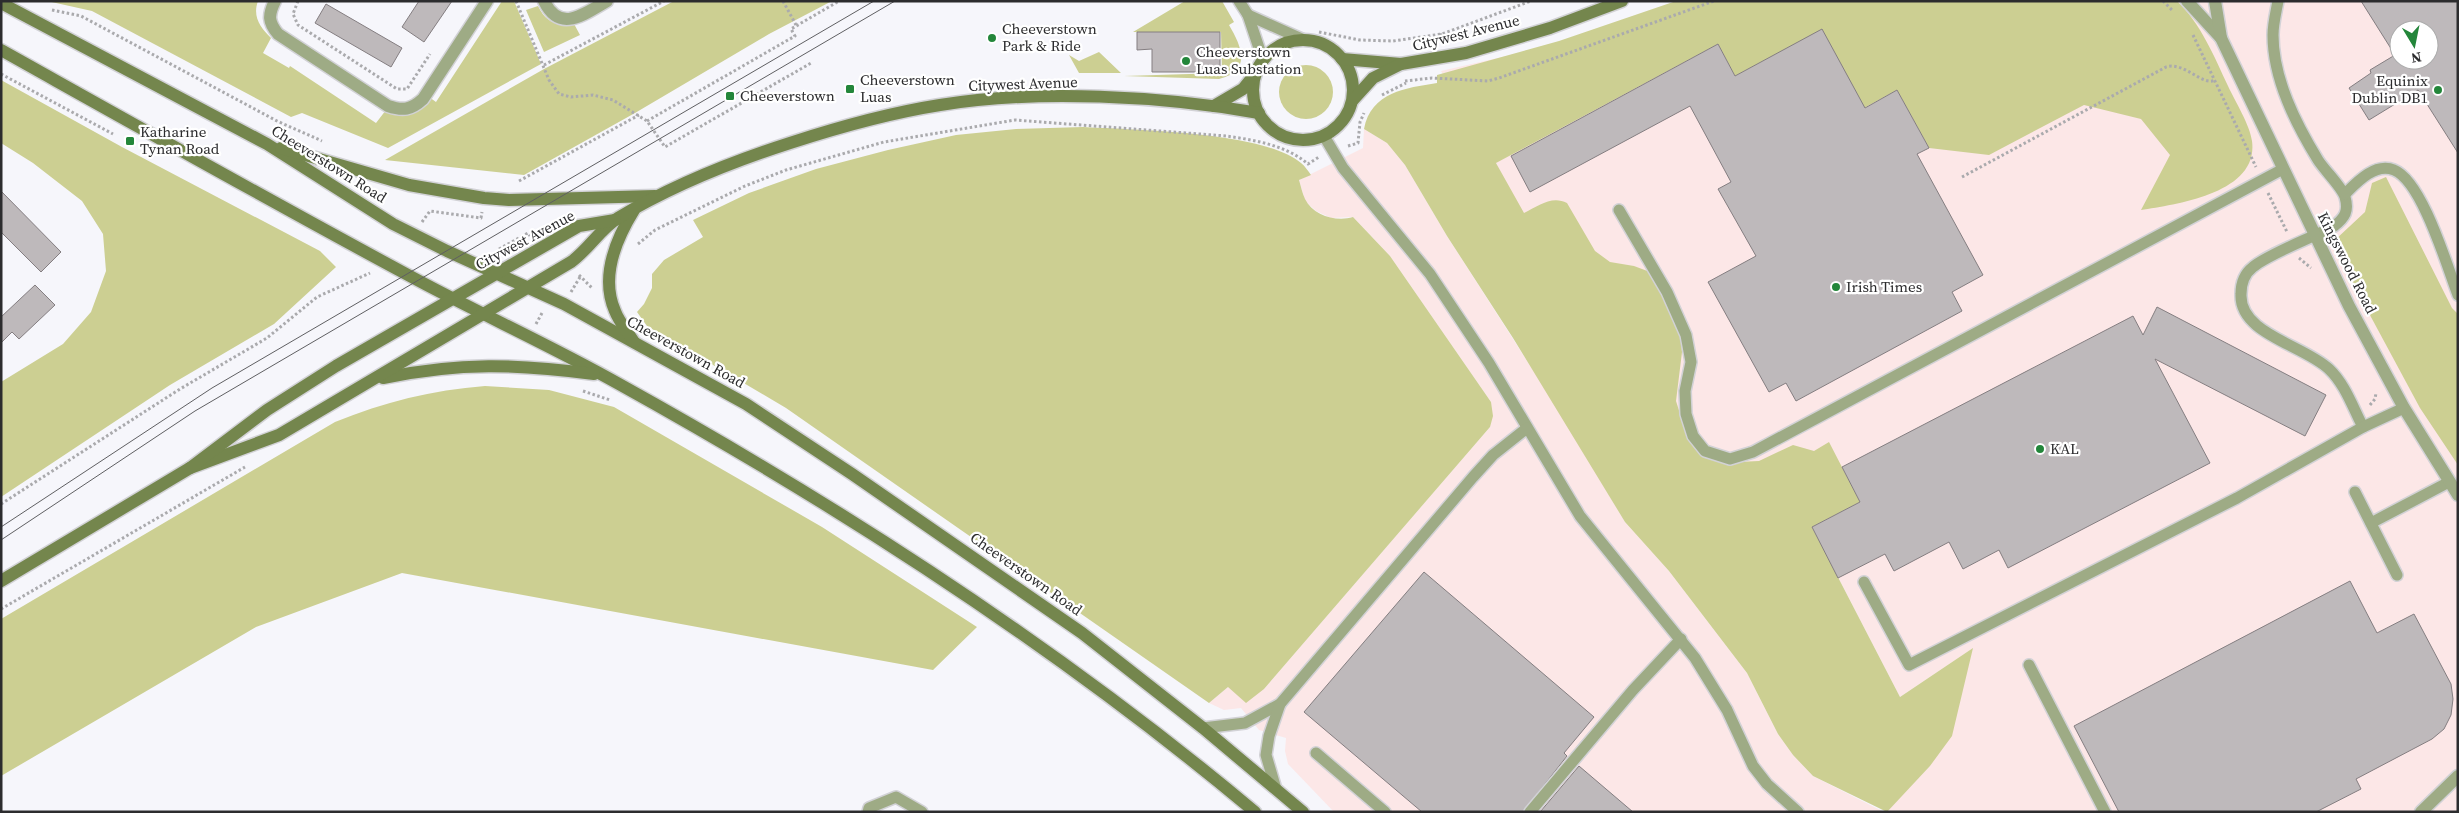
<svg xmlns="http://www.w3.org/2000/svg" width="2459" height="813" font-family="'Source Serif 4',serif">
<rect width="100%" height="100%" fill="#f6f6fb"/>
<!-- commercial -->
<g fill="#fce7e7" fill-rule="evenodd">
<path d="M1747 1H2458V812H1886L1930 766 1972 649 1900 697 1812 527 1757 485 1717 478 1529 229 1496 163 1441 71ZM2399 30H2429V60H2399Z"/>
<path d="M1364 129 1387 143 1405 165 1447 236 1554 403 1625 522 1669 571 1747 673 1778 734 1793 755 1813 776 1884 812H1334L1288 764 1285 751 1286 738 1259 730 1241 708 1224 710 1209 703 1228 687 1264 689 1490 427 1491 402 1390 256 1353 217 1331 218 1316 211 1305 201 1299 180 1363 148Z"/>
</g>
<!-- green -->
<g fill="#cccf92">
<path d="M47 1H258C252 17 261 28 271 38L263 53 289 68 290 66 376 123 386 110 429 97 436 102 502 1H514L541 64 388 148 302 113 291 117 92 11Z"/>
<path d="M674 1H832L769 34 635 113 524 175 385 160 544 69Z"/>
<path d="M1185 1H1222L1234 22 1229 25C1242 47 1252 71 1219 79L1124 76 1222 73 1221 32H1133Z"/>
<path d="M1676 1H2177C2201 24 2214 56 2228 86 2235 101 2250 125 2252 141 2259 193 2177 204 2141 210L2170 155 2141 119 2084 105 1989 155 1929 148 1897 90 1864 108 1822 30 1735 76 1718 44 1496 163 1524 213C1538 206 1552 195 1567 203L1595 251 1610 262 1634 266 1650 272 1662 289 1680 329 1682 352 1676 401 1683 423 1701 452 1738 462 1759 461 1793 445 1814 451 1829 442 1860 502 1812 527 1900 697 1973 648 1952 736 1930 766 1887 812 1813 776 1793 755 1778 734 1747 673 1669 571 1625 522 1513 338 1447 236 1405 165 1387 143 1364 129C1371 92 1406 88 1437 83V75L1559 41Z"/>
<path d="M538 6C546 22 555 26 573 22L580 35 544 52 526 10Z"/>
<path d="M1099 52 1121 73H1079L1069 55 1079 61Z"/>
<circle cx="1306" cy="92" r="27"/>
<path d="M1 80 122 147 320 251 336 267 274 324 170 385 1 497V382L63 344 91 312 106 271 103 234 82 201 33 163 1 143Z"/>
<path d="M1083 127C1134 130 1262 131 1301 163 1305 166 1308 171 1311 175L1299 180C1301 186 1302 193 1305 199 1313 216 1337 222 1353 217L1390 256 1491 402 1493 416 1490 427 1264 689 1246 703 1228 687 1209 703 786 408 647 326 637 312 644 304 652 288V274L664 260 703 237 693 220 749 193 816 169 888 150 956 135 1016 129Z"/>
<path d="M2386 177 2452 308 2458 314V465L2420 408 2336 252 2335 240 2365 212 2372 183Z"/>
<path d="M485 386 549 390 614 407 822 527 977 627 933 670 402 573 256 627 1 776V619L335 422C384 402 432 390 485 386Z"/>
</g>
<!-- building -->
<g fill="#beb9bb" stroke="#847e81" fill-rule="evenodd">
<path d="M419 1H452L424 42 402 27Z"/>
<path d="M2361 1H2458V153L2418 90 2369 120 2349 88 2371 73 2370 70 2395 55ZM2399 30H2429V60H2399Z"/>
<path d="M326 4 402 48 391 67 315 23Z"/>
<path d="M1822 29 1865 108 1897 90 1929 148 1917 154 1983 275 1952 292 1962 311 1796 401 1786 383 1769 392 1708 282 1756 256 1718 189 1731 182 1690 106 1530 192 1511 156 1718 44 1735 76Z"/>
<path d="M1137 32H1220V72H1152V49L1137 50Z"/>
<path d="M1 191 61 252 41 272 1 232Z"/>
<path d="M35 285 55 305 19 339 12 332 1 343V317Z"/>
<path d="M2157 307 2326 395 2305 436 2155 359 2210 463 2008 568 1999 550 1963 569 1949 542 1894 571 1885 554 1838 578 1812 527 1860 502 1842 467 2133 316 2143 335Z"/>
<path d="M1424 572 1594 717 1564 753 1567 756 1523 812H1422L1304 712Z"/>
<path d="M2350 581 2377 633 2414 614 2451 684 2453 699 2451 715 2444 729 2432 739 2356 779 2361 789 2316 812H2119L2074 726Z"/>
<path d="M1579 766 1633 812H1540Z"/>
</g>
<g fill="none" stroke-linecap="round" stroke-linejoin="round">
<defs>
<g id="lane">
<path d="M1239 1 1248 15 1263 60"/>
<path d="M2278 1C2276 12 2273 24 2273 35 2273 79 2296 124 2318 160 2325 171 2342 187 2345 197 2349 211 2345 218 2334 226 2312 238 2270 253 2253 267 2244 274 2241 283 2241 294 2239 334 2304 345 2329 369 2345 384 2353 408 2363 427"/>
<path d="M1248 15 1304 40"/>
<path d="M1324 136 1343 168 1430 274 1489 363 1580 516 1695 658 1727 710 1753 766 1767 784 1798 812"/>
<path d="M2345 194C2356 183 2375 162 2394 170 2422 181 2447 266 2458 295"/>
<path d="M1619 210 1667 292 1686 335 1691 362 1685 391 1686 414 1693 436 1705 451 1730 459 1753 452 2283 169"/>
<path d="M2355 492 2397 575"/>
<path d="M2371 523 2449 482"/>
<path d="M1864 582 1909 665 2237 498 2363 427 2404 408"/>
<path d="M2029 665 2105 812"/>
<path d="M1203 728 1245 723 1280 704 1473 477 1493 455 1527 428"/>
<path d="M1316 753 1385 812"/>
<path d="M1276 789 1266 755 1269 736 1280 704"/>
<path d="M868 812 869 808 896 797 922 812"/>
<path d="M1530 812 1633 690 1681 639"/>
</g>
<g id="street">
<path d="M275 1C268 15 268 22 278 34L388 106C403 111 411 110 423 99L487 1"/>
<path d="M544 1C560 34 584 14 607 1"/>
<path d="M2187 1 2221 38 2349 306 2404 408 2458 495"/>
<path d="M2215 1 2221 38"/>
<path d="M2421 812 2458 776"/>
</g>
<g id="secondary">
<path d="M1 3 267 144 393 224 447 251 564 304 746 404 852 474 1082 633 1203 728 1303 812"/>
<circle cx="1303" cy="90" r="50"/>
<path d="M1 50C137 126 272 202 408 275 478 313 550 345 619 384 843 508 1058 647 1255 812"/>
<path d="M1342 59 1401 64"/>
<path d="M1353 100 1373 78 1401 64 1466 53 1550 28 1622 1"/>
<path d="M1214 106 1243 89 1255 74"/>
<path d="M281 148 409 185 484 198 509 200 655 196"/>
<path d="M634 342C628 332 619 322 615 311 600 277 616 239 634 210"/>
<path d="M383 378C461 362 516 364 594 374"/>
<path d="M190 468 279 435 571 262C588 250 601 228 618 218 671 186 731 162 790 143 839 127 889 113 940 105 1037 89 1162 96 1259 113"/>
<path d="M1 581 190 468 267 410 336 366 579 226 615 220"/>
</g>
</defs>
<!-- lane casing -->
<use href="#lane" stroke="#d2d2d6" stroke-width="14"/>
<!-- street casing -->
<use href="#street" stroke="#d2d2d6" stroke-width="15"/>
<!-- secondary casing -->
<use href="#secondary" stroke="#d2d2d6" stroke-width="15"/>
<!-- path -->
<g stroke="#aaaaad" stroke-width="3" stroke-dasharray="2.5 2.5" stroke-linecap="butt">
<path d="M298 1 293 14 298 25 397 89H407L430 54"/>
<path d="M516 1 549 80 559 94 571 97 593 95 613 100 647 121 665 147 811 63"/>
<path d="M783 1 796 25"/>
<path d="M2163 1 2173 11"/>
<path d="M52 10 81 16 277 121 322 141"/>
<path d="M1319 32 1360 40 1393 41 1442 34 1531 1"/>
<path d="M2193 35 2256 167"/>
<path d="M1432 41 1442 34"/>
<path d="M544 65 664 1"/>
<path d="M1 74 113 134"/>
<path d="M1405 81 1432 78 1488 81 1499 78 1714 1"/>
<path d="M1382 95 1406 83"/>
<path d="M647 121 795 36 791 29 839 1"/>
<path d="M1348 146 1358 143 1360 122 1364 113"/>
<path d="M1962 177 2166 67C2184 61 2203 87 2215 80"/>
<path d="M519 181 639 115"/>
<path d="M2268 193 2287 232"/>
<path d="M422 222 430 211 481 218 482 212"/>
<path d="M638 244 655 230 745 186 786 170 884 142 1015 120 1226 136C1254 140 1286 145 1308 164L1319 157"/>
<path d="M499 249 528 233 530 236"/>
<path d="M2299 258 2311 268"/>
<path d="M579 275 592 288"/>
<path d="M571 292 580 277"/>
<path d="M536 324 542 313 544 314"/>
<path d="M583 391 610 400"/>
<path d="M2370 405 2375 399 2376 393"/>
<path d="M1 504 180 389 267 338 317 297 370 273"/>
<path d="M1 609 245 467"/>
</g>
<!-- lane -->
<use href="#lane" stroke="#9eab85" stroke-width="11"/>
<!-- street -->
<use href="#street" stroke="#9eab85" stroke-width="12"/>
<!-- secondary -->
<use href="#secondary" stroke="#74864d" stroke-width="12"/>
<!-- tram -->
<g stroke="#5f5f62" stroke-width="1">
<path d="M1 527 212 388 874 1"/>
<path d="M1 540 195 411 895 1"/>
</g>
</g>
<!-- markers -->
<g fill="#23863a" stroke="#fff" stroke-width="2">
<circle cx="992" cy="38" r="5"/>
<circle cx="1186" cy="61" r="5"/>
<rect x="845" y="84" width="10" height="10" rx="2.5"/>
<circle cx="2438" cy="90" r="5"/>
<rect x="725" y="91" width="10" height="10" rx="2.5"/>
<rect x="125" y="136" width="10" height="10" rx="2.5"/>
<circle cx="1836" cy="287" r="5"/>
<circle cx="2040" cy="449" r="5"/>
</g>
<g text-anchor="middle" stroke-width="4.5" stroke-linejoin="round" paint-order="stroke">
<!-- poi labels -->
<g font-size="15" fill="#2c2c2e" stroke="#fff" text-anchor="start">
<text x="1002" y="34">Cheeverstown<tspan x="1002" dy="17">Park &amp; Ride</tspan></text>
<text x="1196" y="57">Cheeverstown<tspan x="1196" dy="17">Luas Substation</tspan></text>
<text x="860" y="85">Cheeverstown<tspan x="860" dy="17">Luas</tspan></text>
<text x="2428" y="86" text-anchor="end">Equinix<tspan x="2428" dy="17">Dublin DB1</tspan></text>
<text x="740" y="101">Cheeverstown</text>
<text x="140" y="137">Katharine<tspan x="140" dy="17">Tynan Road</tspan></text>
<text x="1846" y="292">Irish Times</text>
<text x="2050" y="454">KAL</text>
</g>
<!-- street labels -->
<g font-size="15" fill="#2c2c2e" stroke="#fff">
<text transform="translate(1466 33) rotate(-14)" y="5">Citywest Avenue</text>
<text transform="translate(1023 84) rotate(-2)" y="5">Citywest Avenue</text>
<text transform="translate(329 164) rotate(32)" y="5">Cheeverstown Road</text>
<text transform="translate(525 240) rotate(-28)" y="5">Citywest Avenue</text>
<text transform="translate(2347 263) rotate(63)" y="5">Kingswood Road</text>
<text transform="translate(686 352) rotate(29)" y="5">Cheeverstown Road</text>
<text transform="translate(1026 574) rotate(35)" y="5">Cheeverstown Road</text>
</g>
</g>
<!-- border -->
<rect width="2459" height="813" fill="none" stroke="#2c2c2e" stroke-width="5"/>
<!-- north arrow -->
<g transform="translate(2414 45) rotate(170)"><circle r="24" fill="#ffffff" stroke="#ababab"/>
<path d="M0-4L9 19L0 12L-9 19Z" fill="#23863a"/>
<text y="-8" font-size="14" font-weight="bold" text-anchor="middle" fill="#2c2c2e">N</text>
</g>
</svg>
